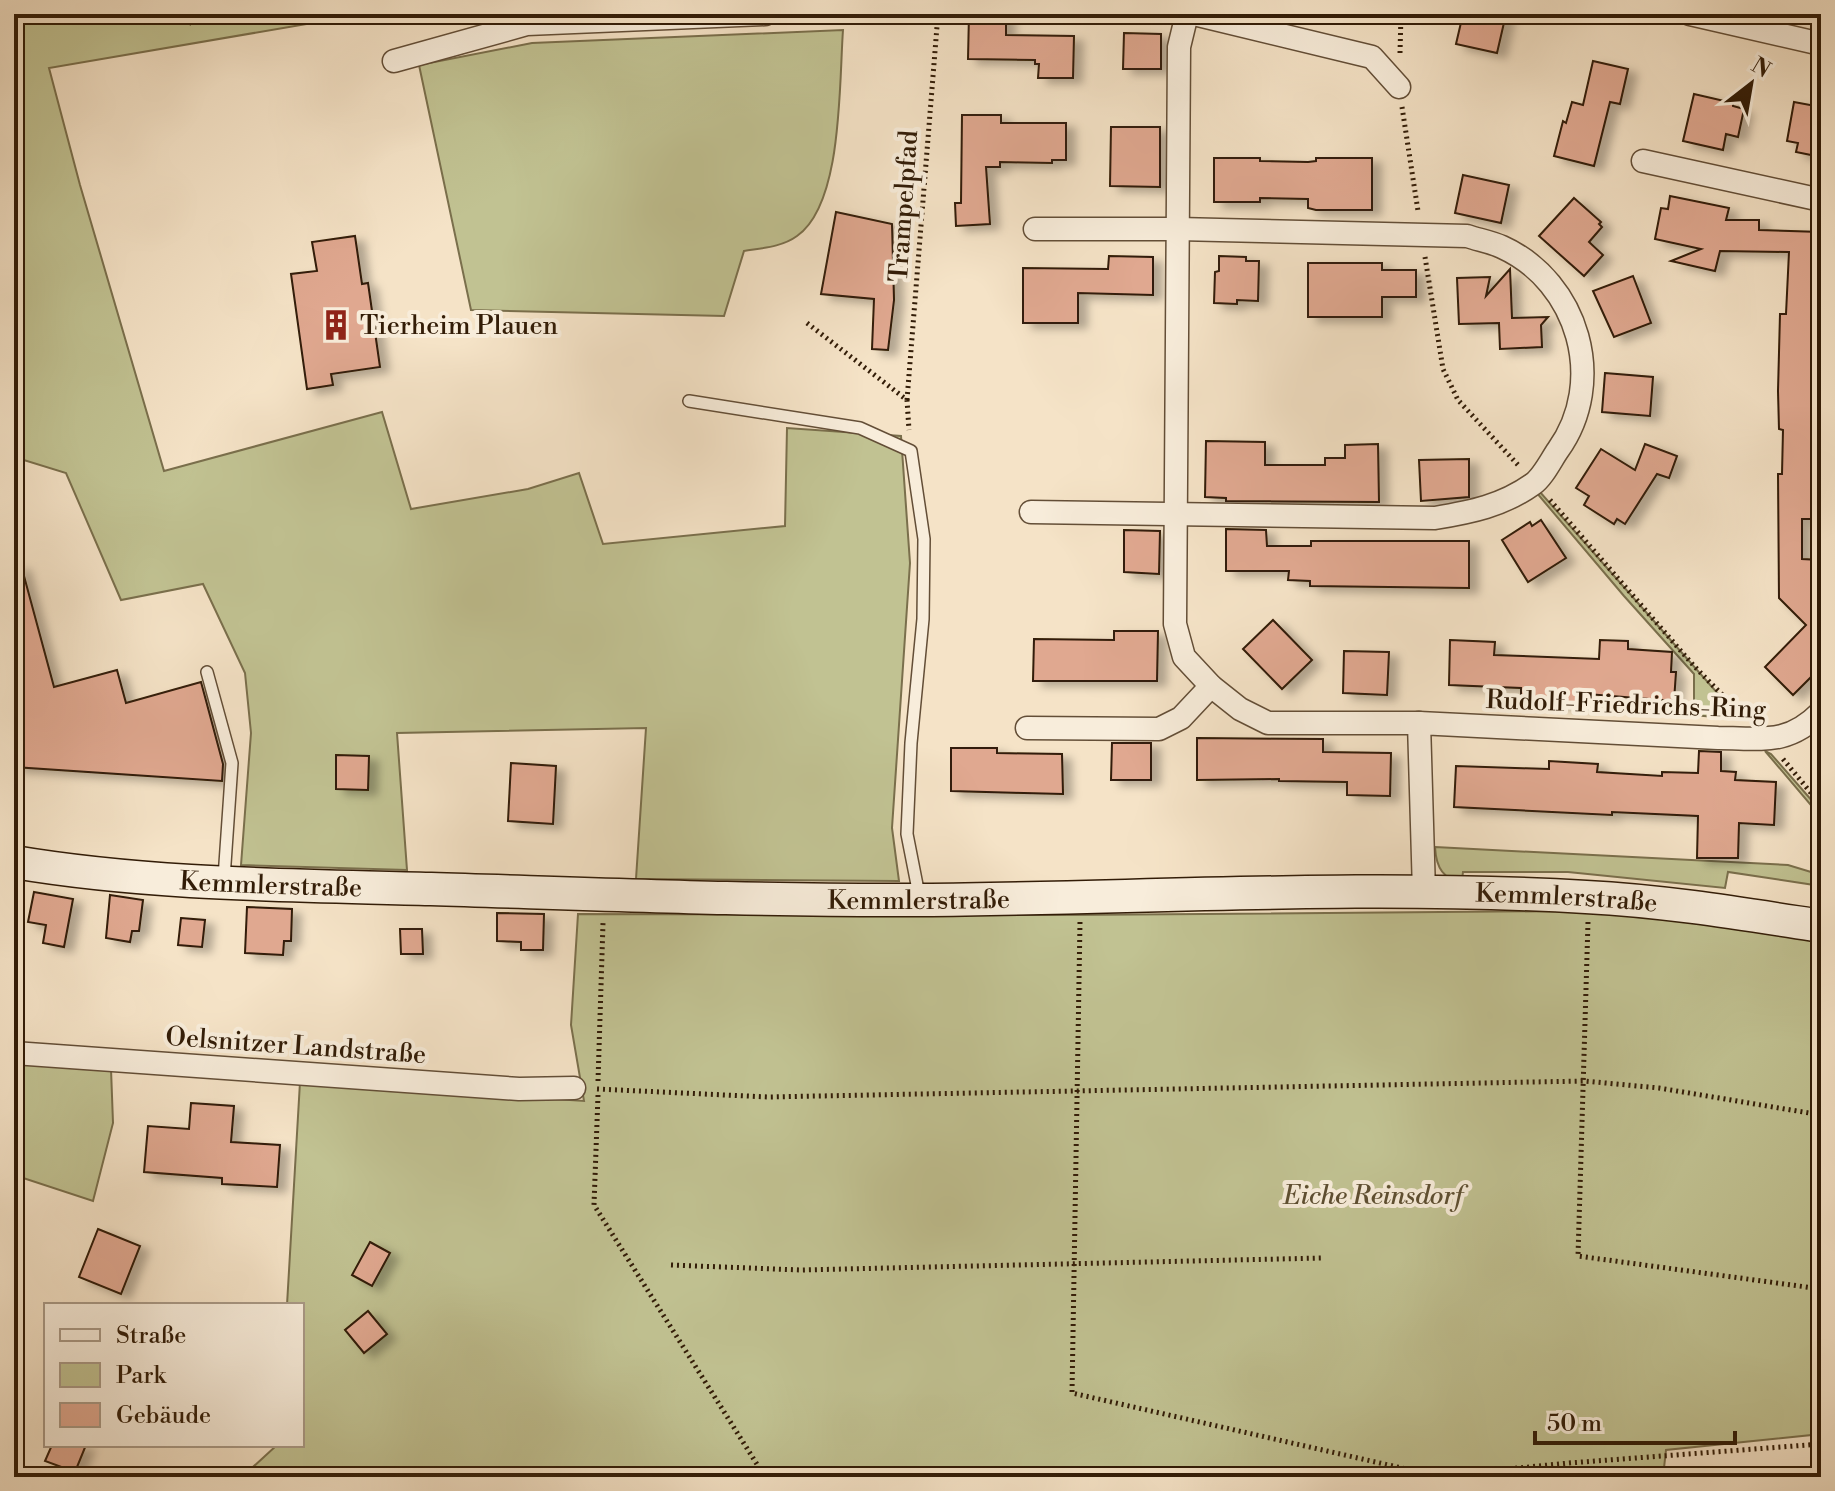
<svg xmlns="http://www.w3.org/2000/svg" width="1835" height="1491" font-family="'Libre Bodoni',serif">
<defs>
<filter id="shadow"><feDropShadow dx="9" dy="5" stdDeviation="4" flood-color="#0004"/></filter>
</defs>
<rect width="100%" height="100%" fill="#f5e3c7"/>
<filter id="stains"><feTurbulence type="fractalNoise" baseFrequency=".0025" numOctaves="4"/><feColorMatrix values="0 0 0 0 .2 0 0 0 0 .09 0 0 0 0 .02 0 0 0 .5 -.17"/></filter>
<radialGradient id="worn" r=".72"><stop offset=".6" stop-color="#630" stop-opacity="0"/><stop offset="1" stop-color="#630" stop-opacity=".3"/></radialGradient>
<!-- green -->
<g fill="#c1c292" stroke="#7a6f4c" stroke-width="2">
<path d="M14 14H365L49 68 80 185 164 471 382 412 411 509 528 489 579 473 603 544 785 526 787 428 901 436 910 563 892 828 899 881 636 879 646 728 397 733 407 870 241 865 251 733 245 673 203 584 121 600 66 473 14 457Z"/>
<path d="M843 30C839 83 843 204 797 236 782 247 762 248 744 251L724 316 471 310 419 65 532 43Z"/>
<path d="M1536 492H1540L1720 696 1714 717 1694 715V674L1624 596Z"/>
<path d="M1765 751 1771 754 1821 811V817Z"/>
<path d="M1435 847 1788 865 1821 875V886L1728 872 1725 888 1568 872H1463L1462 880C1442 881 1436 865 1435 847Z"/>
<path d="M1573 911 1744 925 1821 941V1434L1666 1450 1663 1477H242L277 1445H302V1305H287L300 1082 584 1101 571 1025 578 914 1067 915Z"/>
<path d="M14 1063 111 1069 113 1123 93 1201 14 1175Z"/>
</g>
<!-- building -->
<g fill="#e0a890" stroke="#321c07" stroke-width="2" filter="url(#shadow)">
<path d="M969 14H1006V35L1074 36 1073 78H1038L1039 64H1035V60L968 59Z"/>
<path d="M1463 14H1506L1497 53 1456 44Z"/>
<path d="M1124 33 1161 34V69H1123Z"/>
<path d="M1593 61 1628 69 1620 104 1610 102 1594 166 1554 156 1563 121 1566 123 1572 102 1583 105Z"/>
<path d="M1694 94 1733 103V106L1744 109 1738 137 1726 134 1723 150 1683 141Z"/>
<path d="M1794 102 1821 107V157L1796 152 1798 143 1787 141Z"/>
<path d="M962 115H1001V123H1066V160H1052V163L1000 162V167H986L990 224 956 226 955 203H961Z"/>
<path d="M1111 127H1160V187L1110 186Z"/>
<path d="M1214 158H1260V161L1308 162 1316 161V158H1372V210H1316L1308 208V199L1260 198V202H1214Z"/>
<path d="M1463 175 1509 185 1501 223 1455 213Z"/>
<path d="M1670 196 1729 208 1726 220H1759V230L1821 232 1818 474H1821L1820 519H1802V559L1821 560V667L1793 695 1765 667 1806 625 1779 598 1778 474H1782L1783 430 1779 429 1778 391 1780 314H1786L1789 252 1720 251 1715 271 1671 261 1701 249 1655 239 1661 208 1668 209Z"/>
<path d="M1574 198 1601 222 1599 224 1602 227 1589 242 1603 255 1584 276 1539 236Z"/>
<path d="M836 212 892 224 894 300 888 350 872 349 874 299 821 294Z"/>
<path d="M355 236 362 284 368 283 380 367 331 374 333 385 307 389 291 274 317 271 312 242Z"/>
<path d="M1109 256 1153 257V295L1078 293V323H1023V268L1108 269Z"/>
<path d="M1219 256 1246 257V261H1259L1258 301 1237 300V304L1214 303 1215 272 1219 271Z"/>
<path d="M1308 263H1382V270H1416V297H1382V317H1308Z"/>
<path d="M1510 269 1512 318 1548 317 1541 325 1542 347 1500 349 1499 323 1459 324 1457 278 1490 277 1486 296Z"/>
<path d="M1633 276 1651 323 1614 337 1593 291Z"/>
<path d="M1605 373 1653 377 1650 416 1602 412Z"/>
<path d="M1206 441 1265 442V465H1325V458H1345V445L1378 444 1379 502 1226 501V498L1205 497Z"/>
<path d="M1645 444 1677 456 1669 478 1657 474 1625 524 1617 519 1614 524 1584 505 1589 496 1576 488 1601 449 1635 470Z"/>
<path d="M1469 459V497L1421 501 1419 460Z"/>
<path d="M1541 520 1566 558 1528 582 1502 540 1530 522 1532 526Z"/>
<path d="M1226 529 1266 530 1267 546H1311V541H1469V588L1310 586V581L1288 580 1289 571H1226Z"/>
<path d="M1124 530 1160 531 1159 574 1124 572Z"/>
<path d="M21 565 54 687 117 670 126 703 201 682 223 764 222 781 14 767V566Z"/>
<path d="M1273 620 1312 660 1282 689 1243 649Z"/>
<path d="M1114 631H1158L1157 681H1033L1034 639 1114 640Z"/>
<path d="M1450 640 1495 642 1494 655 1599 659 1600 640 1628 641V649L1672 652 1671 672H1676L1674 701 1588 694V705L1555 704V701L1521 700V688L1449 685Z"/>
<path d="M1344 651 1389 652 1387 695 1343 693Z"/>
<path d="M1197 738 1323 739V752L1391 753 1390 796 1347 795V782L1279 781V779L1197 780Z"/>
<path d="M1112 743H1151V780H1111Z"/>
<path d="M951 748H997V753L1062 754 1063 794 951 791Z"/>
<path d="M1699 751 1721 752V771L1736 772 1735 780 1776 782 1774 825 1739 823 1738 858H1697L1698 816 1612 812V815L1454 807 1456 766 1549 769V761L1565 762 1598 764 1597 772 1662 776V772L1698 773Z"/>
<path d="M336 755 369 756 368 790 336 789Z"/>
<path d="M511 763 556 766 553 824 508 821Z"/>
<path d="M34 892 73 899 64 947 43 943 46 925 28 922Z"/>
<path d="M110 895 143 900 139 931H132L130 942 106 938Z"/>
<path d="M247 907 292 909 291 941H284L283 955 245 953Z"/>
<path d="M497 913 544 914 543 950H521V942L497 941Z"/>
<path d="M181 918 205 920 202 947 178 945Z"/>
<path d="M400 929H422L423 954H401Z"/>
<path d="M191 1103 234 1106 231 1142 280 1145 277 1187 222 1184V1178L144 1172 148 1126 189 1129Z"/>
<path d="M98 1229 140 1246 121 1294 79 1277Z"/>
<path d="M370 1242 390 1253 372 1286 352 1275Z"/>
<path d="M368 1311 387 1334 364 1353 345 1330Z"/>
<path d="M52 1445H86L75 1472 45 1461Z"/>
</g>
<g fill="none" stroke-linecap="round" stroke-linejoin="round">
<defs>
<g id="lane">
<path d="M689 401 860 428 911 451 924 539 923 619 911 743 907 834 919 895"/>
<path d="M207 672 232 763 224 878"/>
</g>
<g id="street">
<path d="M1187 14 1179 47 1175 624 1184 657 1211 686 1240 709 1268 723H1419"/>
<path d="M1194 14 1372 57 1399 87"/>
<path d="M1690 14 1821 44"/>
<path d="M394 61 527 24 765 14"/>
<path d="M1643 161 1821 200"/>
<path d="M1031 512 1435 518C1471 512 1502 506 1533 484 1543 477 1551 460 1558 450 1607 382 1579 282 1502 247 1491 242 1479 240 1467 236L1178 229H1035"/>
<path d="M1027 728 1159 729 1181 718 1211 686"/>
<path d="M1424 892 1419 723 1718 738C1762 738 1787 746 1821 712"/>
<path d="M14 1053 519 1089 574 1088"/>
</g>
<g id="secondary">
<path id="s1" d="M14 862C151 885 292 885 431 889 595 894 759 901 922 900 1143 898 1365 884 1586 897 1665 901 1743 914 1821 926"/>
</g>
</defs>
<!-- lane casing -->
<use href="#lane" stroke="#634e37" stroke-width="14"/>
<!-- street casing -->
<use href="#street" stroke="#634e37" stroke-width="25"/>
<!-- secondary casing -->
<use href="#secondary" stroke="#321c07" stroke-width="35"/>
<!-- path -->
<g stroke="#321c07" stroke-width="5" stroke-dasharray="2 4" stroke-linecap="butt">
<path d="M183 14 192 24"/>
<path d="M1400 53 1401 14"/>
<path d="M1402 107 1418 211"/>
<path d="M1425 257 1443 369 1458 400 1519 466"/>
<path d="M807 323 907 400 909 430"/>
<path d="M907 400 938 14"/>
<path d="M1550 500 1694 666 1743 716"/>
<path d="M1783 759 1821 805"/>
<path d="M1080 922 1072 1393 1437 1476 1569 1463 1821 1444"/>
<path d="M1588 922 1578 1256 1821 1289"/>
<path d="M598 1081 603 923"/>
<path d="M597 1089 768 1097 1584 1081 1659 1088 1821 1115"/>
<path d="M598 1095 594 1205 765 1477"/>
<path d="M671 1265 801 1270 1322 1258"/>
</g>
<!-- lane -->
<use href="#lane" stroke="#f8eddb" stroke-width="11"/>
<!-- street -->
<use href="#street" stroke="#f8eddb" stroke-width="22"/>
<!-- secondary -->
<use href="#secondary" stroke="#f8eddb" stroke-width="32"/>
</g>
<!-- icons -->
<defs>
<symbol id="building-bare" viewBox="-9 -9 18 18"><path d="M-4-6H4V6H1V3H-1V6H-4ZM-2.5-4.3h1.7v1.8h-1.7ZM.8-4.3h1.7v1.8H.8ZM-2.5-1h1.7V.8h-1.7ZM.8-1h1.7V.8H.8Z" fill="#8f2418" stroke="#f8eddb" stroke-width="2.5" paint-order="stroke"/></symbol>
</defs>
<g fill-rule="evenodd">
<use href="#building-bare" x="314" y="303" width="44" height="44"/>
</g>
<g text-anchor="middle" stroke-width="8" stroke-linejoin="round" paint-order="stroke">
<!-- street labels -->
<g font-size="26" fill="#321c07" stroke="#f8eddb">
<text transform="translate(903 206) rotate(-86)" y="9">Trampelpfad</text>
<text transform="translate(1626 704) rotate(2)" y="9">Rudolf-Friedrichs-Ring</text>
<text dy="9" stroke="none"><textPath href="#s1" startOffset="258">Kemmlerstraße</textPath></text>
<text dy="9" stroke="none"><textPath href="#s1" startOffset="906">Kemmlerstraße</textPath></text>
<text dy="9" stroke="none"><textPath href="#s1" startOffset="1554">Kemmlerstraße</textPath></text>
<text transform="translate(296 1045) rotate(4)" y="9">Oelsnitzer Landstraße</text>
</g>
<!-- poi labels -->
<g font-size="26" fill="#321c07" stroke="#f8eddb" text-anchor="start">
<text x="360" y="334">Tierheim Plauen</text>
</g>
<!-- park labels -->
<g font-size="26" font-style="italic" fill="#5d4e31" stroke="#f8eddb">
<text x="1373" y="1204">Eiche Reinsdorf</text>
</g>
</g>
<!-- margin -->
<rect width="1835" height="1491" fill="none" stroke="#f5e3c7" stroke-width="48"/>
<rect x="16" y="16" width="1803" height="1459" fill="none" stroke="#321c07" stroke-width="4"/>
<rect x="24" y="24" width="1787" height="1443" fill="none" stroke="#321c07" stroke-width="2"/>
<!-- legend -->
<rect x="44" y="1303" width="260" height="144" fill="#f8eddb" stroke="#a99986" stroke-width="2"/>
<rect x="60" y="1329" width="40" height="12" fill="#f8eddb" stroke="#a99986" stroke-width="2"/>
<text x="116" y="1343" font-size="24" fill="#321c07">Straße</text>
<rect x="60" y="1363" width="40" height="24" fill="#c1c292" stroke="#a99986" stroke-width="2"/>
<text x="116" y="1383" font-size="24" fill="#321c07">Park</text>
<rect x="60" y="1403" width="40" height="24" fill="#e0a890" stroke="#a99986" stroke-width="2"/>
<text x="116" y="1423" font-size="24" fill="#321c07">Gebäude</text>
<!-- north arrow -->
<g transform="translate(1751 84) rotate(31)" stroke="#f8eddb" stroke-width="6" paint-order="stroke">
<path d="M0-6L14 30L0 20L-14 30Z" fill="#321c07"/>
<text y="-12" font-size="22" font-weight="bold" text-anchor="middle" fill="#321c07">N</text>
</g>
<!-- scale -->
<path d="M1535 1431v12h200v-12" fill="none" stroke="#321c07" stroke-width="4"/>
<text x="1547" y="1431" font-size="24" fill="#321c07" stroke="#f8eddb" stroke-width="6" paint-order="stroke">50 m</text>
<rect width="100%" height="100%" filter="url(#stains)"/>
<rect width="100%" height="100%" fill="url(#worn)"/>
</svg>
